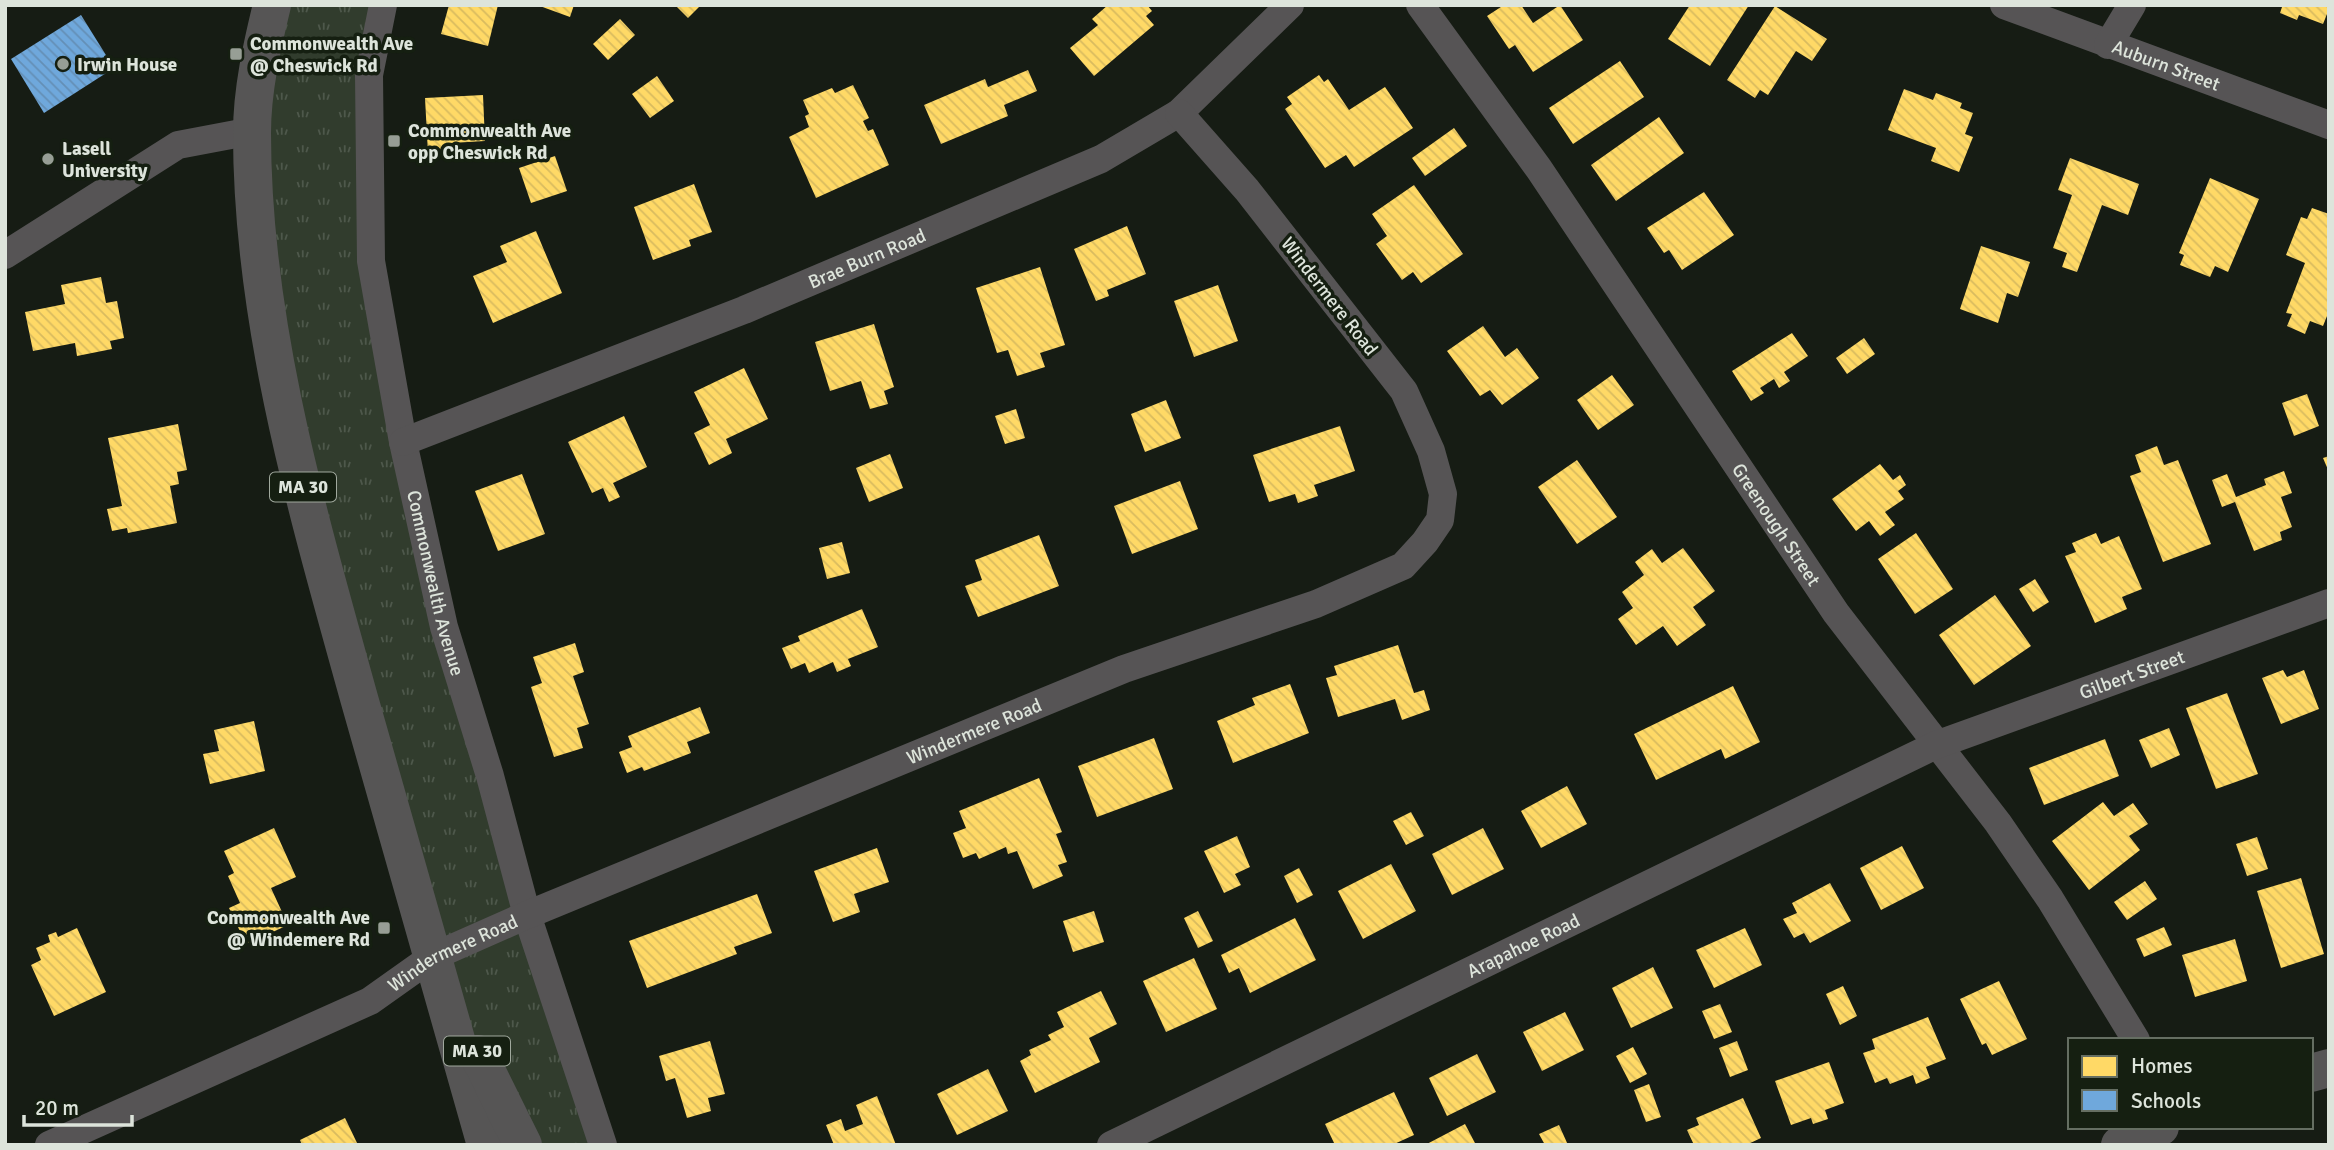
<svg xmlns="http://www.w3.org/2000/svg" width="2334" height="1150" font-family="Signika,sans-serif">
<defs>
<pattern id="park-tufts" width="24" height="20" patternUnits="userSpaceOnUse" patternTransform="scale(1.75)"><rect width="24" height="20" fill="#313c2d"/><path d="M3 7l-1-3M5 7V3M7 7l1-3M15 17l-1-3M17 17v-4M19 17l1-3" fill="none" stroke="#4e584b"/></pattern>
<pattern id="homes-back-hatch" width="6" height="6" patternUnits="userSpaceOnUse" patternTransform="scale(1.75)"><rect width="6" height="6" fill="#ffd966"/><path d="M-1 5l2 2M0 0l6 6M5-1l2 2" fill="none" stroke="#d9bb5f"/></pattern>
<pattern id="schools-back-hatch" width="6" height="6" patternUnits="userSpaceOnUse" patternTransform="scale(1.75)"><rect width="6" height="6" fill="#6fa8dc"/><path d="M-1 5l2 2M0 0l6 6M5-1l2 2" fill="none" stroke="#648fb6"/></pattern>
</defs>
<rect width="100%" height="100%" fill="#161c14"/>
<!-- park -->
<path fill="url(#park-tufts)" d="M272 5H383L368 172 403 442 600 1145H486L257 246Z"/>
<!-- homes -->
<g fill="url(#homes-back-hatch)">
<path d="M449 5H498L488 46 441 34Z"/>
<path d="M537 5H574L570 17Z"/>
<path d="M675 5H701L688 18Z"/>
<path d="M1108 5H1147L1152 11 1146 16 1154 25 1094 76 1070 48 1098 25 1092 19Z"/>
<path d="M1504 5H1521L1533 23 1560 5 1583 40 1533 72 1515 45 1509 49 1487 16Z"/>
<path d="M1690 5H1749L1710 66 1668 39Z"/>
<path d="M2277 5H2329V9L2323 24 2299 15 2297 20 2280 13 2282 7Z"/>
<path d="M1775 6 1827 39 1812 61 1796 51 1768 95 1760 90 1755 98 1727 80Z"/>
<path d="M620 19 635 35 608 60 593 44Z"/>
<path d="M1620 61 1644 97 1573 144 1549 108Z"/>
<path d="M1028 70 1037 91 1004 105 1008 116 941 144 924 105 985 79 988 87Z"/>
<path d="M1319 75 1324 82 1328 79 1349 110 1385 87 1413 128 1354 167 1346 155 1325 168 1285 109 1292 104 1287 97Z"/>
<path d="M657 76 674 101 650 118 632 94Z"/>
<path d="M853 85 869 118 863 121 868 131 873 129 889 165 816 198 789 137 809 127 805 116 809 114 803 100 832 88 835 93Z"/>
<path d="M1904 89 1933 100 1936 93 1962 103 1960 108 1973 113 1965 134 1973 137 1959 172 1931 161 1936 148 1888 130Z"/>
<path d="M483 95 485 141 451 143 452 153 428 154 425 98Z"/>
<path d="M1659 117 1684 153 1616 201 1591 165Z"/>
<path d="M1454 128 1467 146 1425 176 1412 158Z"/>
<path d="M555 156 567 191 531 203 519 168Z"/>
<path d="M2070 158 2139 184 2128 215 2102 205 2077 272 2062 267 2067 253 2053 248 2072 195 2058 190Z"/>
<path d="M2210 178 2259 199 2228 272 2215 266 2210 277 2180 265 2184 255 2179 253Z"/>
<path d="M694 184 712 232 689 240 691 246 653 260 634 207Z"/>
<path d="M1414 185 1463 254 1421 283 1413 272 1402 280 1376 244 1387 236 1372 214Z"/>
<path d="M1704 192 1734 235 1682 270 1669 250 1664 253 1647 228Z"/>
<path d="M2312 208 2329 214V311L2323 326 2310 321 2305 334 2287 326 2292 314 2286 313 2305 263 2286 255 2301 217 2307 219Z"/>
<path d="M1127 226 1146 274 1107 290 1109 296 1096 301 1074 249Z"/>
<path d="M536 231 562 293 493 323 473 276 507 262 500 246Z"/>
<path d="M1981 246 2030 262 2018 297 2007 293 1998 323 1960 309Z"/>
<path d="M1040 267 1065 345 1040 353 1045 367 1017 376 1008 350 997 353 976 288Z"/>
<path d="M101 277 106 303 117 301 124 338 110 341 112 349 77 356 75 343 33 351 25 312 65 304 61 285Z"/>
<path d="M1218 285 1238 341 1194 357 1174 301Z"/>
<path d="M874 324 894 387 884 391 888 404 870 409 861 381 830 391 815 342Z"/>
<path d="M1483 326 1505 357 1517 348 1539 378 1502 405 1490 390 1480 396 1447 351Z"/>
<path d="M1792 333 1808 356 1784 372 1790 381 1779 388 1774 379 1760 388 1764 393 1751 401 1732 371Z"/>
<path d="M1864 338 1875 354 1847 374 1836 358Z"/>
<path d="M744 368 768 419 726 439 732 453 709 465 694 433 710 425 694 392Z"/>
<path d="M1612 375 1634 405 1598 430 1577 400Z"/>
<path d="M2307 394 2319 426 2294 436 2282 403Z"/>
<path d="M1166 400 1181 438 1145 452 1131 414Z"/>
<path d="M1016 409 1025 438 1005 444 995 416Z"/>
<path d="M624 416 647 467 613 483 620 497 609 502 603 488 592 493 568 442Z"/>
<path d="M178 424 187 470 177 472 179 484 170 486 177 523 128 533 127 528 112 531 107 509 122 506 108 438Z"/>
<path d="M1340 426 1355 471 1314 485 1318 496 1298 503 1295 494 1269 502 1253 455Z"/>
<path d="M2157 446 2164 465 2178 460 2211 544 2163 562 2130 476 2141 472 2135 455Z"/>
<path d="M890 454 903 488 869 502 856 468Z"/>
<path d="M2329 456V472L2323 458Z"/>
<path d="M1577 460 1617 517 1577 544 1538 487Z"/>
<path d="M1880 464 1893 480 1900 475 1906 485 1898 491 1904 499 1885 512 1895 525 1880 536 1869 521 1856 531 1832 499Z"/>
<path d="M2284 471 2292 493 2281 497 2292 527 2280 532 2282 540 2254 551 2235 502 2222 507 2212 480 2227 474 2236 497 2266 485 2264 479Z"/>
<path d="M522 474 545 534 498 551 475 491Z"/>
<path d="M1180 481 1198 529 1132 554 1114 506Z"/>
<path d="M1916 533 1953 589 1915 614 1878 559Z"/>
<path d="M2096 533 2101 544 2119 536 2142 589 2122 597 2127 609 2095 623 2065 556 2076 552 2072 543Z"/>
<path d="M1039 535 1059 586 978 617 965 586 982 580 975 560Z"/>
<path d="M842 542 850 573 827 579 819 548Z"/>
<path d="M1683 548 1715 591 1693 607 1706 625 1677 646 1663 626 1636 645 1618 619 1633 608 1622 592 1644 575 1635 562 1652 549 1662 563Z"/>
<path d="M2035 579 2049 602 2033 612 2019 589Z"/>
<path d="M1995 595 2031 646 1974 685 1939 635Z"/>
<path d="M862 609 878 647 848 659 851 666 837 672 833 662 809 673 805 663 791 669 782 648 800 641 798 636Z"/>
<path d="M575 643 584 672 573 676 589 724 577 728 583 748 554 757 531 687 542 683 533 657Z"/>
<path d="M1398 645 1414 693 1424 690 1430 710 1402 720 1395 699 1338 717 1326 678 1337 675 1334 666Z"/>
<path d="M2283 670 2287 677 2304 670 2319 709 2281 724 2262 678Z"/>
<path d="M1290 684 1309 733 1233 763 1217 721 1255 705 1252 698Z"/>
<path d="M1733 686 1760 742 1725 759 1721 749 1656 780 1634 734Z"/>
<path d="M2227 693 2258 774 2216 789 2186 708Z"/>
<path d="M700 707 710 733 687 742 691 753 644 771 642 767 627 773 619 752 632 747 628 736Z"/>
<path d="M254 721 265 771 210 784 203 754 219 751 214 730Z"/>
<path d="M2169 728 2180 755 2151 768 2139 740Z"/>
<path d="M1154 738 1173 789 1097 817 1078 766Z"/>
<path d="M2105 739 2119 776 2044 805 2029 768Z"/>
<path d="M1039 778 1062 832 1056 834 1067 862 1058 865 1063 876 1033 889 1017 851 1008 854 1006 847 979 859 976 853 963 858 953 833 966 828 959 811Z"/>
<path d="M1567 786 1587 824 1541 848 1521 811Z"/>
<path d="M2103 802 2114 816 2133 803 2148 824 2129 836 2140 850 2089 890 2052 841Z"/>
<path d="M1411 812 1424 836 1406 845 1393 821Z"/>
<path d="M274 828 296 877 271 888 288 925 246 944 229 908 240 903 228 876 234 873 224 851Z"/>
<path d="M1483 828 1504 869 1452 895 1432 854Z"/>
<path d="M1237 836 1250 867 1235 874 1241 885 1224 893 1204 851Z"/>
<path d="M2257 837 2268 869 2247 876 2236 844Z"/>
<path d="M1902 846 1924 888 1881 910 1860 868Z"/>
<path d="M877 848 889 882 854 894 860 912 833 922 814 871Z"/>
<path d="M1391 864 1416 911 1363 939 1338 891Z"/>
<path d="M1299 868 1313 895 1297 903 1284 876Z"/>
<path d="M2301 878 2324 954 2281 968 2257 891Z"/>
<path d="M2145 881 2157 899 2127 920 2114 902Z"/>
<path d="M1830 883 1851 921 1810 943 1804 933 1794 938 1783 919 1797 913 1792 903Z"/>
<path d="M757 894 772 933 734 947 737 954 647 988 629 941Z"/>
<path d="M1094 911 1104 942 1073 952 1063 921Z"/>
<path d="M1198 911 1213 941 1198 948 1184 918Z"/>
<path d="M1295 918 1316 960 1250 993 1239 968 1229 973 1221 955Z"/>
<path d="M2164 927 2172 945 2144 957 2136 939Z"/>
<path d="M77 928 106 992 54 1016 31 965 41 960 36 948 50 942 48 935 56 932 58 937Z"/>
<path d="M1745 928 1762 965 1714 988 1696 950Z"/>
<path d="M2235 939 2247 981 2195 997 2182 955Z"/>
<path d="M1194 958 1217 1009 1166 1032 1143 981Z"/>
<path d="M1653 967 1673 1008 1631 1028 1612 988Z"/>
<path d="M1999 981 2027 1039 1992 1055 1986 1043 1982 1045 1960 999Z"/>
<path d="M1843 986 1857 1016 1840 1025 1826 994Z"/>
<path d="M1101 991 1117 1024 1089 1038 1100 1062 1035 1093 1020 1061 1031 1055 1029 1050 1051 1040 1048 1035 1064 1027 1057 1012Z"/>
<path d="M1720 1004 1732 1032 1714 1039 1702 1011Z"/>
<path d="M1565 1012 1584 1050 1542 1071 1523 1032Z"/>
<path d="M1928 1017 1946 1059 1926 1067 1930 1078 1916 1084 1913 1075 1890 1084 1887 1078 1875 1083 1863 1053 1875 1049 1872 1039Z"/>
<path d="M710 1041 725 1094 708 1098 711 1111 687 1118 675 1078 666 1081 659 1056Z"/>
<path d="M1737 1041 1748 1070 1730 1077 1719 1048Z"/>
<path d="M1633 1047 1647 1074 1630 1083 1616 1056Z"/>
<path d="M1477 1054 1496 1092 1447 1116 1429 1078Z"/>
<path d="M1829 1062 1844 1103 1825 1110 1828 1119 1813 1124 1811 1118 1791 1125 1775 1081Z"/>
<path d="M988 1069 1008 1111 957 1135 937 1094Z"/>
<path d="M1649 1084 1661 1117 1646 1122 1634 1090Z"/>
<path d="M1394 1092 1414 1135 1392 1145H1335L1325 1124Z"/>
<path d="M877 1096 896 1145H834L826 1125 841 1119 845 1131 863 1124 856 1105Z"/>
<path d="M1743 1098 1761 1138 1746 1145H1694L1687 1130 1699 1125 1696 1118Z"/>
<path d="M345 1118 358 1145H302L300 1140Z"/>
<path d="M1465 1124 1476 1145H1425Z"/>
<path d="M1559 1125 1568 1145H1545L1539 1134Z"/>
</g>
<!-- schools -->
<path fill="url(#schools-back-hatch)" d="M81 15 114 68 44 113 11 59Z"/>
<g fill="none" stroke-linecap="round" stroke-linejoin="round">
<!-- minor -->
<g stroke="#565455" stroke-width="28">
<path id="s1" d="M383 5 369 75 371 261 403 442 444 627 490 776 527 915 603 1145"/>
<path id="s2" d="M1420 5 1539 169 1836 613 1998 823 2050 899 2136 1040"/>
<path id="s3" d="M2004 5 2329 125"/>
<path d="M2108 45 2132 5"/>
<path d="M5 255 178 145 252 131"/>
<path id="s4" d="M403 442 744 310 1101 159 1179 113 1290 5"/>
<path id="s5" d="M49 1145 370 1001 432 957 527 915 1124 669 1316 604 1403 566 1425 542 1440 520 1443 494 1431 451 1404 391 1247 190 1179 113"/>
<path id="s6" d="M1111 1145 1936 745 2329 603"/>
</g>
<!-- primary -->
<g stroke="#565555" stroke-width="38">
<path d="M272 5C262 46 252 90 252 133 252 325 308 514 359 698 401 847 443 996 486 1145"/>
<path d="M478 1054 523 1145"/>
<path d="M2311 1073 2329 1068"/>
<path d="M2120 1145 2160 1127"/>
</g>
</g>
<!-- markers -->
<g fill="#979e95" stroke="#151f11" stroke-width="2.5">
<rect x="229" y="47" width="14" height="14" rx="3.5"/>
<circle cx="63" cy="64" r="7"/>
<rect x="387" y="134" width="14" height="14" rx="3.5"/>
<circle cx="48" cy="159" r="7"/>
<rect x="377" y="921" width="14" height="14" rx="3.5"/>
</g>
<g text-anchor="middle" stroke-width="7" stroke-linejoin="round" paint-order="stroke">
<!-- shield labels -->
<g fill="#151f11" stroke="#a1a99e" stroke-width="2">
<rect x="270" y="472.5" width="66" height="29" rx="5"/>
<rect x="444" y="1036.5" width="66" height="29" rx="5"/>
</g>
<g font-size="18" font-weight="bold" fill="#dde4db">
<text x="303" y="493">MA 30</text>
<text x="477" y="1057">MA 30</text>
</g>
<!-- poi labels -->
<g font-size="19" font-weight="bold" fill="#dde4db" stroke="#151f11" text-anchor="start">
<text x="250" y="50">Commonwealth Ave<tspan x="250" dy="22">@ Cheswick Rd</tspan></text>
<text x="77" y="71">Irwin House</text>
<text x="408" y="137">Commonwealth Ave<tspan x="408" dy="22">opp Cheswick Rd</tspan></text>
<text x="62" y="155">Lasell<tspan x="62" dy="22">University</tspan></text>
<text x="370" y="924" text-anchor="end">Commonwealth Ave<tspan x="370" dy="22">@ Windemere Rd</tspan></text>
</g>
<!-- street labels -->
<g font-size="19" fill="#dde4db" stroke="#151f11">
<text dy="7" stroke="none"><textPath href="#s3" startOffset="173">Auburn Street</textPath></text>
<text dy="7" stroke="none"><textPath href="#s4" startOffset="499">Brae Burn Road</textPath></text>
<text transform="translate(1330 296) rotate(52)" y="7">Windermere Road</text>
<text dy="7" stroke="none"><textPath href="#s2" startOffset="630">Greenough Street</textPath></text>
<text dy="7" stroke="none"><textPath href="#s1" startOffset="586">Commonwealth Avenue</textPath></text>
<text dy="7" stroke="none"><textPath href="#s6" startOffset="1125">Gilbert Street</textPath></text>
<text dy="7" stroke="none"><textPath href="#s5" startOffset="1015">Windermere Road</textPath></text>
<text dy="7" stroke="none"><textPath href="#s6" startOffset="458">Arapahoe Road</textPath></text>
<text dy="7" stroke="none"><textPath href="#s5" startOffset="448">Windermere Road</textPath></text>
</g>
</g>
<!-- border -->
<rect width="2334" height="1150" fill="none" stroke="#dde4db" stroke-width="14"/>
<!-- legend -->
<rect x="2068" y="1038" width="245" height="91" fill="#151f11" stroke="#656e62" stroke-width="2"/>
<rect x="2082" y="1056" width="35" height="21" fill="#ffd966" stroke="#656e62" stroke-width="2"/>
<text x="2131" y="1073" font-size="21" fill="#dde4db">Homes</text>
<rect x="2082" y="1090" width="35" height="21" fill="#6fa8dc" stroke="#656e62" stroke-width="2"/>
<text x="2131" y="1108" font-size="21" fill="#dde4db">Schools</text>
<!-- scale -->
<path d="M24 1115v10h108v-10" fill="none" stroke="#dde4db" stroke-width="3.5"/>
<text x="35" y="1115" font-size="21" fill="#dde4db" stroke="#151f11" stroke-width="5" paint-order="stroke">20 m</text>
</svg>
